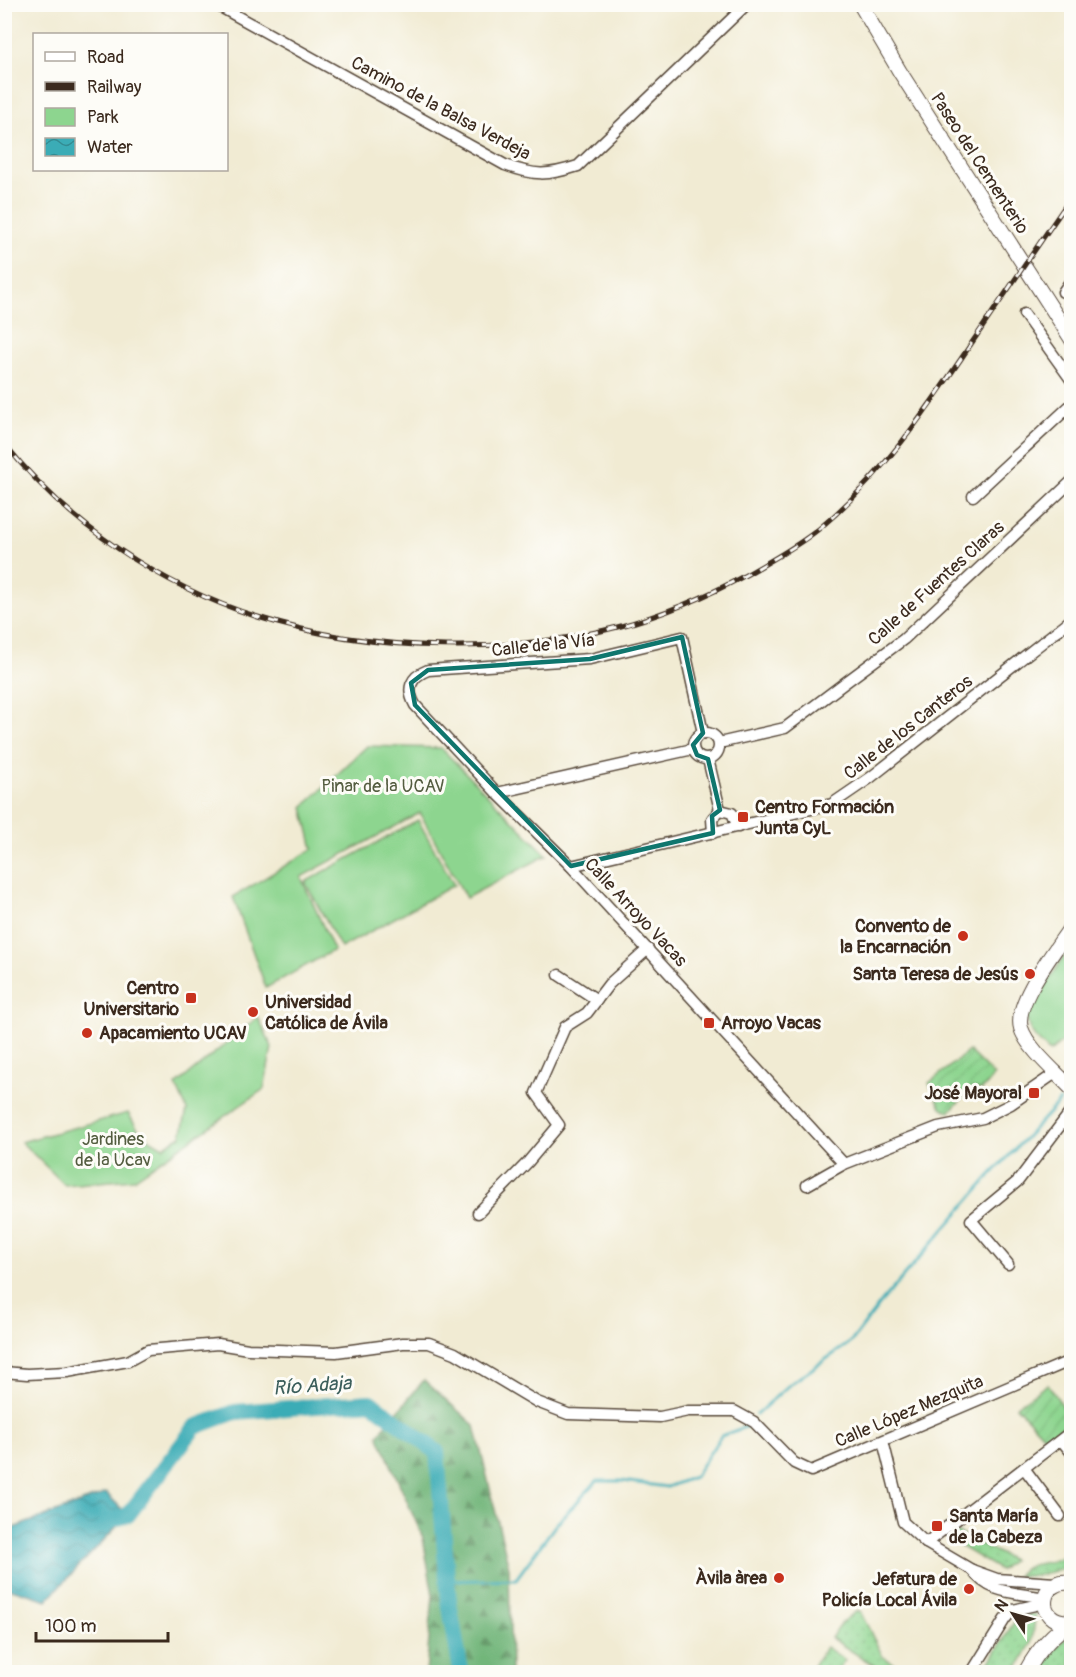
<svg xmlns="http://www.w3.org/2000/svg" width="1076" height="1677" font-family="Pangolin,sans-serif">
<defs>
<pattern id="grass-dots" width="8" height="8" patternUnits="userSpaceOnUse" patternTransform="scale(1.5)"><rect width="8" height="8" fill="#8dd58f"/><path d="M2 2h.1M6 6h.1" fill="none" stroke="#7bb77b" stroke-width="1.8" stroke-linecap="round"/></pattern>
<pattern id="forest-firs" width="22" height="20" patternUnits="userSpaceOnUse" patternTransform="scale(1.5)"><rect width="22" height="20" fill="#72b67a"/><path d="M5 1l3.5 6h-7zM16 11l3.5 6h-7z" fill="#5f9463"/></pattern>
<pattern id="garden-furrows" width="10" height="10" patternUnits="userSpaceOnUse" patternTransform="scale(1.5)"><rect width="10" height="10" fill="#8dd58f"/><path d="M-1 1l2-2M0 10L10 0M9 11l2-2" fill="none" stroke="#7bb77b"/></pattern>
<pattern id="water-waves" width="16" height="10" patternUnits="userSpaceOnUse" patternTransform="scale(1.5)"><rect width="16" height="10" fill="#3bacb6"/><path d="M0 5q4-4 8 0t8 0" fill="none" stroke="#338c93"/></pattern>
</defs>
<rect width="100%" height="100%" fill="#fdfcf7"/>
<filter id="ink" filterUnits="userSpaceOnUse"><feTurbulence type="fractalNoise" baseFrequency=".0167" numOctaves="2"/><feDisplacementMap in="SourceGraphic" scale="12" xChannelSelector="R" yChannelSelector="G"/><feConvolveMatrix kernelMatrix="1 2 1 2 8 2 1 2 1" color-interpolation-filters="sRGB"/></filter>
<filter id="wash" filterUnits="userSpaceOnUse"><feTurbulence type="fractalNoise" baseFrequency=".008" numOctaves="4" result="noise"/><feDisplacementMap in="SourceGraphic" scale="24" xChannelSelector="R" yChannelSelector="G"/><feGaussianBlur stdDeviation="1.35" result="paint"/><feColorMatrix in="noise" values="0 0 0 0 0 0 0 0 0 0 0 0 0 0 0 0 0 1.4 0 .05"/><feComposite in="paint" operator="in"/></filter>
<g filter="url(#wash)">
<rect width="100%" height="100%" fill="#f1ebd3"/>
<!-- grass -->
<g fill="url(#grass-dots)" stroke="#648056" stroke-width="1.5">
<path d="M955 1532H957L1012 1560 1000 1570 951 1541Z"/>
<path d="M1063 1556V1569L1036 1576H1017C1030 1558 1049 1567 1063 1556Z"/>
<path d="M857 1611H860L883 1657 909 1672H884L831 1638 842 1622Z"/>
<path d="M1036 1613 1032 1641 1016 1672H984L1017 1617Z"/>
<path d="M1071 1632V1672H1039L1060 1643Z"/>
<path d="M826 1647 845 1660 836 1672H809Z"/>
</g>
<!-- forest -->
<path fill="url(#forest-firs)" stroke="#56704c" stroke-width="1.5" d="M424 1380 475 1426 509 1568 511 1672H426L433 1595 423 1538 378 1435Z"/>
<!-- park -->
<g fill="#8dd58f" stroke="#648056" stroke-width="1.5">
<path d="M367 746 441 748 547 855 466 898 420 813 301 877 334 950 266 988 233 897 313 849 303 807Z"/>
<path d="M418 820 454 885 341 948 305 882Z"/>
<path d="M1071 937V1050L1062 1042 1050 1052C1038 1041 1026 1031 1027 1014L1068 950 1065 947Z"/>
<path d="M258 1017 272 1047 264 1089 134 1179 65 1185 21 1142 128 1113 141 1134 163 1147 181 1136 187 1110 176 1085Z"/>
</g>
<!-- garden -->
<g fill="url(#garden-furrows)" stroke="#648056" stroke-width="1.5">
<path d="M969 1051 994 1076 981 1091 972 1088 949 1112 941 1107 929 1083Z"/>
<path d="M1048 1384 1072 1420 1046 1438 1016 1406Z"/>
</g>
<!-- water -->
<path fill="url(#water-waves)" stroke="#3b6b6a" stroke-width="1.5" d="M106 1493 128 1515 47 1600 5 1587V1531Z"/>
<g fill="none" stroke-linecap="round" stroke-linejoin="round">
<!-- stream -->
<g stroke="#3bacb6" stroke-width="3">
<path d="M756 1415 790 1384 851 1342 883 1300 989 1177 1060 1101"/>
<path d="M447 1581 516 1579 557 1523 597 1481H622L667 1487 694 1477 721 1436 748 1426"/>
</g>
<!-- river -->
<path stroke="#3bacb6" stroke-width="16" d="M106 1522 128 1515 195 1427 235 1412 371 1402 437 1452 449 1602 461 1672"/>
</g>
</g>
<g filter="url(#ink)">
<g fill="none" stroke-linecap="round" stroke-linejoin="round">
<defs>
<g id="minor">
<path d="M215 4 505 165C535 176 547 176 578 166L747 4"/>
<path d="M1063 292 1072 279"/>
<path d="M1024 314 1072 381"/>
<path d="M973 496 1072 404"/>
<path d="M703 733 682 637 590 659 428 670C410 677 406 689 415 705L497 793 571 866 844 1164"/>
<circle cx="706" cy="746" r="13"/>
<path d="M719 743 785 728 846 682 904 639 1072 481"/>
<path d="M708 759 720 810"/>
<path d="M497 793 693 749"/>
<path d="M713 833 712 819 720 810 732 813 738 827"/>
<path d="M571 866 832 804 870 778 1072 619"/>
<path d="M559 975 597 1000"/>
<path d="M807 1185 844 1164 938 1127 983 1118 1011 1104 1057 1072"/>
<path d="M478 1213 528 1162 559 1125 536 1093 565 1027 587 1013 609 984 648 949"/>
<path d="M1008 1264 971 1220 1018 1181 1072 1110"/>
<path d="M4 1372 27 1374 67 1372 128 1361 148 1350 218 1344 248 1349 336 1352 403 1343H429L455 1353 537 1402 568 1414 660 1417 688 1411H734L754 1422 794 1463 811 1471 1072 1360"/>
<path d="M1061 1440 1072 1453"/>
<path d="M883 1441 903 1522 926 1543 972 1570 997 1579 1055 1583"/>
<path d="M1024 1468 1060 1516"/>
<path d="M926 1543 1072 1431"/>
<path d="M972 1570C990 1595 1017 1592 1044 1598"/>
<path d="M972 1672 1005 1619 1013 1610 1044 1603"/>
</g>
<g id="major">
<path d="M860 4 900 72 1072 340"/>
<path d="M1072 925C1058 947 1013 1003 1021 1028 1027 1048 1057 1073 1072 1089"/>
</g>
<g id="highway">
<path d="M1069 1622C1033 1623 1039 1576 1072 1583"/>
<path d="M1026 1672C1037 1652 1051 1634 1072 1621"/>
</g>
</defs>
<!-- minor casing -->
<use href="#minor" stroke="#564739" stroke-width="13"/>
<!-- major casing -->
<use href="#major" stroke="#564739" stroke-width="16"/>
<!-- highway casing -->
<use href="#highway" stroke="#564739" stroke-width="17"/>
<!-- minor -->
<use href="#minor" stroke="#fff" stroke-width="10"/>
<!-- major -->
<use href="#major" stroke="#fff" stroke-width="14"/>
<!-- highway -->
<use href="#highway" stroke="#fff" stroke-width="15"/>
<defs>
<path id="rail" d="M4 443C68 524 160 586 258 617 370 653 519 656 632 623 679 609 723 589 765 564 784 553 803 542 820 528 883 475 926 411 971 344 1005 294 1038 245 1072 196"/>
</defs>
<!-- rail casing -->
<use href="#rail" stroke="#3b2a1e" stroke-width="5"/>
<!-- rail -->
<use href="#rail" stroke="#fdfcf7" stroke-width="3" stroke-dasharray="9" stroke-linecap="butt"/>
</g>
</g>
<!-- marked area -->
<path fill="none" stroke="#0f766e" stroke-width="4.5" stroke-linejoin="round" d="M682 637 703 733 693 745 697 755 708 759 720 810 712 816 713 833 571 866 415 705 411 683 428 670 590 659Z"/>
<!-- markers -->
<g fill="#c8321e" stroke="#fdfcf7" stroke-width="2">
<rect x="737" y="811" width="12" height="12" rx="3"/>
<circle cx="963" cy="936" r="6"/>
<circle cx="1030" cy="974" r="6"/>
<rect x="185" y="992" width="12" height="12" rx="3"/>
<circle cx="253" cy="1012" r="6"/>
<rect x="703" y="1017" width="12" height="12" rx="3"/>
<circle cx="87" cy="1033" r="6"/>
<rect x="1028" y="1087" width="12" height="12" rx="3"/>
<rect x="931" y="1520" width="12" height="12" rx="3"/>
<circle cx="779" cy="1578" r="6"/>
<circle cx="969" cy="1589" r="6"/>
</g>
<g text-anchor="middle" stroke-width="6" stroke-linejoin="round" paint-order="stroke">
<!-- street labels -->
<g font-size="18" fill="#3b2a1e" stroke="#fdfcf7">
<text transform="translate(441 108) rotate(28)" y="6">Camino de la Balsa Verdeja</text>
<text transform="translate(980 163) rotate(57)" y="6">Paseo del Cementerio</text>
<text transform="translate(936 583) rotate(-42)" y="6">Calle de Fuentes Claras</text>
<text transform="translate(543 645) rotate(-6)" y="6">Calle de la Vía</text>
<text transform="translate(908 727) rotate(-38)" y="6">Calle de los Canteros</text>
<text transform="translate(636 912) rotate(47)" y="6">Calle Arroyo Vacas</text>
<text transform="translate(909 1411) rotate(-23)" y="6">Calle López Mezquita</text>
</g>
<!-- park labels -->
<g font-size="18" fill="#545d40" stroke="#fdfcf7">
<text x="383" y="792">Pinar de la UCAV</text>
<text x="113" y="1145">Jardines<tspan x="113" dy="21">de la Ucav</tspan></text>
</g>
<!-- poi labels -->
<g font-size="18" font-weight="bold" fill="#3b2a1e" stroke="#fdfcf7" text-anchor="end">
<text x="755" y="813" text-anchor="start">Centro Formación<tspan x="755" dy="21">Junta CyL</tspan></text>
<text x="951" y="932">Convento de<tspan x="951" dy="21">la Encarnación</tspan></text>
<text x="1018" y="980">Santa Teresa de Jesús</text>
<text x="179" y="994">Centro<tspan x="179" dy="21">Universitario</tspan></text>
<text x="265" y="1008" text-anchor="start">Universidad<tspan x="265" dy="21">Católica de Ávila</tspan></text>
<text x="721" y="1029" text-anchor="start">Arroyo Vacas</text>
<text x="99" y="1039" text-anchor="start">Apacamiento UCAV</text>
<text x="1022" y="1099">José Mayoral</text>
<text x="949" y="1522" text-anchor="start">Santa María<tspan x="949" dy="21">de la Cabeza</tspan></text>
<text x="767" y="1584">Àvila àrea</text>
<text x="957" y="1585">Jefatura de<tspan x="957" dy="21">Policía Local Ávila</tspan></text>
</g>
<!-- water labels -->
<g font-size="20" font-style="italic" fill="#3b5e5b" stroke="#fdfcf7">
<text transform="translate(312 1385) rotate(-4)" y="7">Río Adaja</text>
</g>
</g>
<!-- margin -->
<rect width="1076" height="1677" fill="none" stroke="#fdfcf7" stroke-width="24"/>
<!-- legend -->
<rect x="33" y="33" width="195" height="138" fill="#fdfcf7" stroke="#afa8a0" stroke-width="1.5"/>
<rect x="45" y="52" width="30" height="9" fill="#ffffff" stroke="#afa8a0" stroke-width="1.5"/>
<text x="87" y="63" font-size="18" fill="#3b2a1e">Road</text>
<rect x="45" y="82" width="30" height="9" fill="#3b2a1e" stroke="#afa8a0" stroke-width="1.5"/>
<text x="87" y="93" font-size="18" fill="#3b2a1e">Railway</text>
<rect x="45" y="108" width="30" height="18" fill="#8dd58f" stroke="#afa8a0" stroke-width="1.5"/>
<text x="87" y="123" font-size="18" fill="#3b2a1e">Park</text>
<rect x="45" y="138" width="30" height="18" fill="url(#water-waves)" stroke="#afa8a0" stroke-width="1.5"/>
<text x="87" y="153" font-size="18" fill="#3b2a1e">Water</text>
<!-- north arrow -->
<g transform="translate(1013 1614) rotate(306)" stroke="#fdfcf7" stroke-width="4.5" paint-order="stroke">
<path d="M0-4.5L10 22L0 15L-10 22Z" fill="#3b2a1e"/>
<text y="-9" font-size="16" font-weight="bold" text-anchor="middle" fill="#3b2a1e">N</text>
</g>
<!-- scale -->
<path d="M36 1632v9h132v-9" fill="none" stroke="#3b2a1e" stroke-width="3"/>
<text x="45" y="1632" font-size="18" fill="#3b2a1e" stroke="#fdfcf7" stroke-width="4.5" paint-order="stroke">100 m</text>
</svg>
